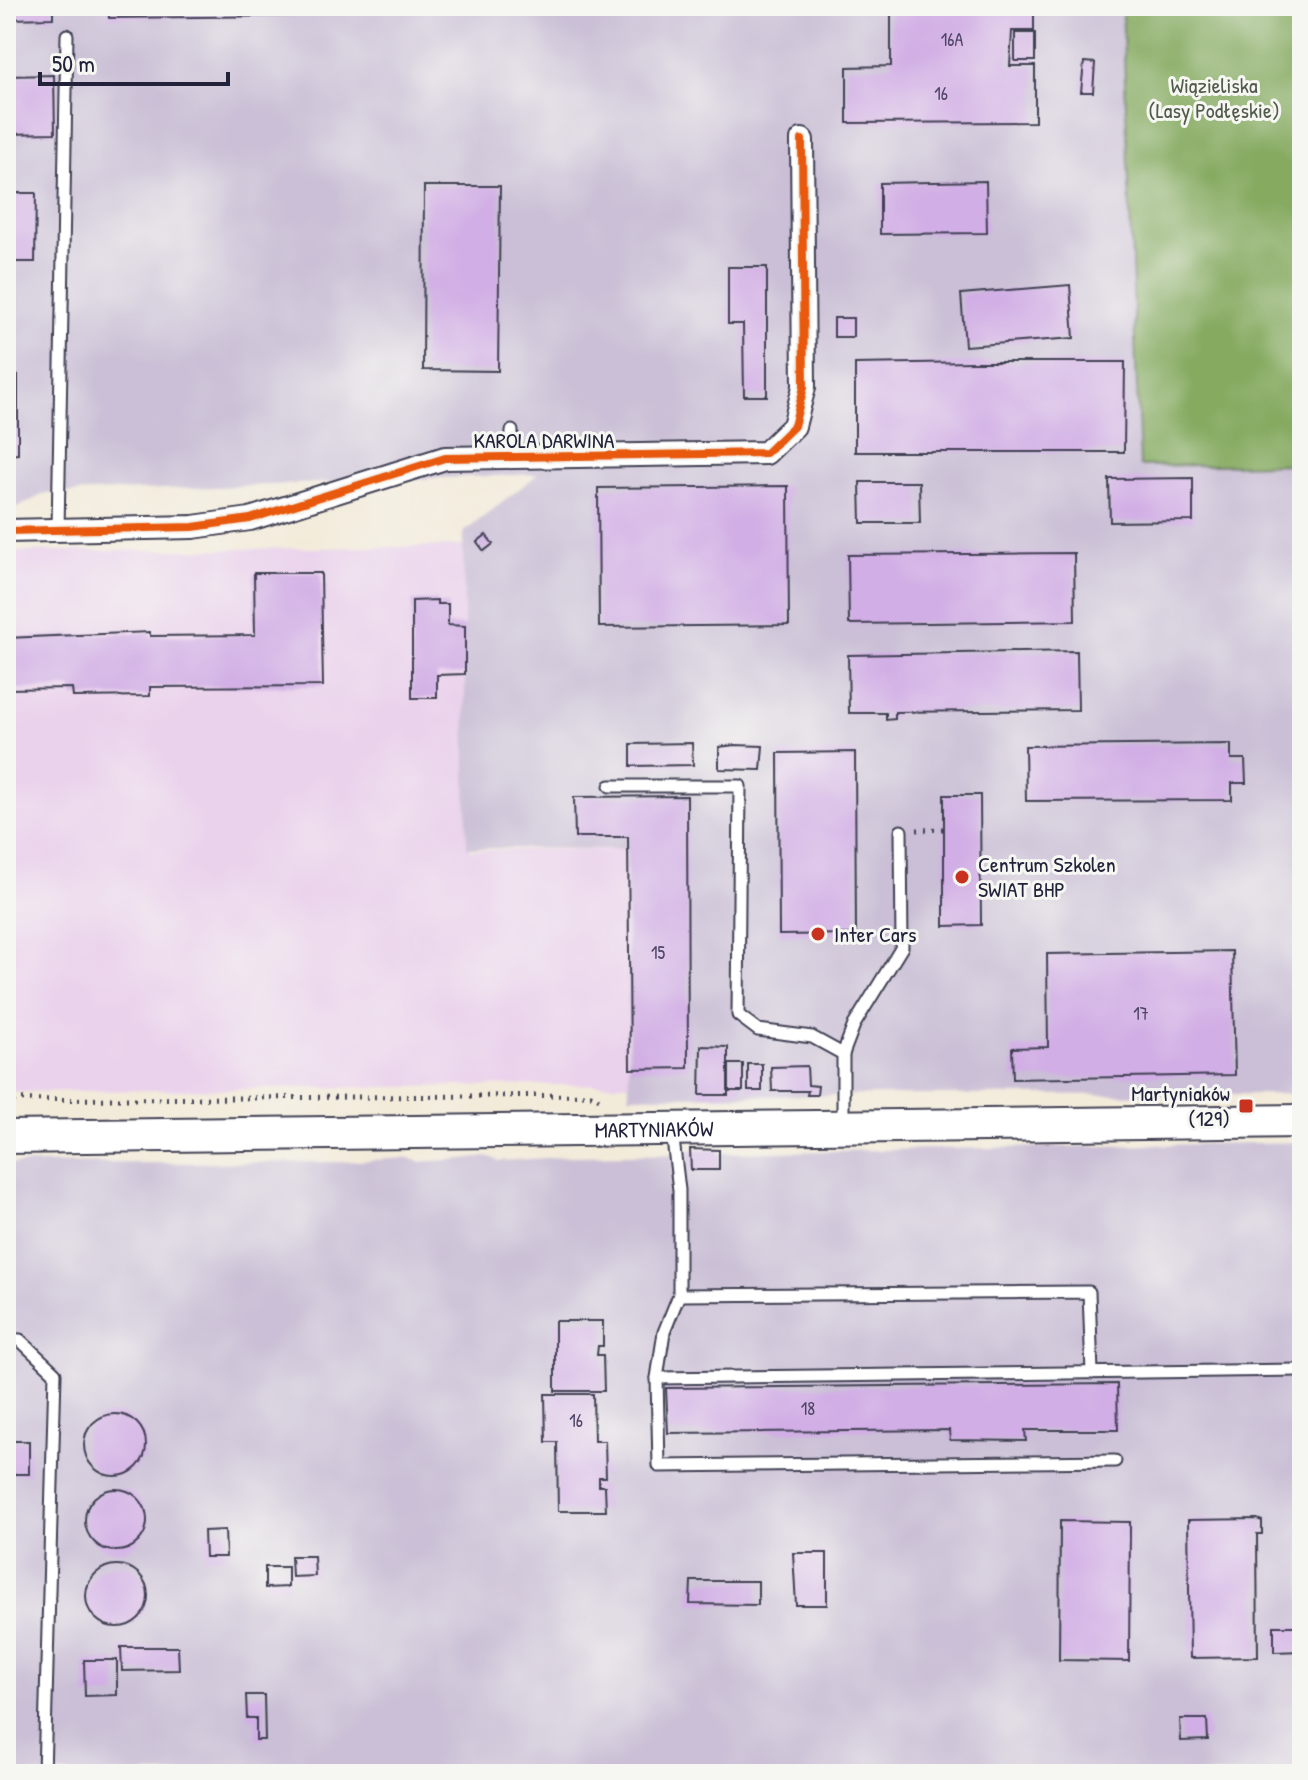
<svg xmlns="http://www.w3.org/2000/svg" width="1308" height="1780" font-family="'Patrick Hand',sans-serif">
<rect width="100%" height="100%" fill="#f6f6f2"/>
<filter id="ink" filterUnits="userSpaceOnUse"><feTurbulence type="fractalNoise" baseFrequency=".0125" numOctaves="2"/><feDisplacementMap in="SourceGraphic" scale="16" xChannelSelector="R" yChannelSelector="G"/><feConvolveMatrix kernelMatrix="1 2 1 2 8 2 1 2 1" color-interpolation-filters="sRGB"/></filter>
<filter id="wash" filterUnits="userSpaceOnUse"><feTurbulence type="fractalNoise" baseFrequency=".006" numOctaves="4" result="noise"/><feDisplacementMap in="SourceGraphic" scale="32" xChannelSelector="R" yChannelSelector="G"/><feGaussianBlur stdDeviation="1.8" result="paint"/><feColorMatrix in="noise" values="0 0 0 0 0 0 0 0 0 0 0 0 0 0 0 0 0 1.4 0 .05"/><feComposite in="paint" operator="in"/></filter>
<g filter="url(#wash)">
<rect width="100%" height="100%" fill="#f3ebda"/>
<!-- built -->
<path fill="#ead1ec" d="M464 546 469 850 626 849 629 1084 6 1092V552Z"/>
<!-- industrial -->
<g fill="#cabfd6">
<path d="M6 6H1122L1141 466 1302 464V1094L629 1096 626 849 467 848 463 533 538 474 44 494 18 507H6Z"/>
<path d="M1302 1142V1774H6V1164L340 1162 409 1158 420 1162 490 1157 499 1161 576 1156Z"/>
</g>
<!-- forest -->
<path fill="#85aa60" stroke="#54664e" stroke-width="2" d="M1122 6H1302V464L1140 466Z"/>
<g id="blocks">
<!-- building -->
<g fill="#d1aee5">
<path d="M6 6H53V18L6 19Z"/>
<path d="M108 6H295V16L109 18Z"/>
<path d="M847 6H1034V31H1012L1010 66H1035V122L847 123V67L891 66V9L847 10Z"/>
<rect x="1015" y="33" width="20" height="28"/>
<path d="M1084 62 1095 63 1093 92H1081Z"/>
<path d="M54 75 55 133 6 134V76Z"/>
<path d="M986 181 987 233 880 234V183Z"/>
<path d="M424 186H500L498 371 423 370Z"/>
<path d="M6 193H36L35 262H6Z"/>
<path d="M728 267H767V396H744L743 324H728Z"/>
<path d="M1070 285 1074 338 965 346 961 294Z"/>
<rect x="834" y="318" width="19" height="19"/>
<path d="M974 362H1125L1124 452H855V364Z"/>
<path d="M6 375H18V454L6 455Z"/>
<path d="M1193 478V521L1110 522 1109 479Z"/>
<path d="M860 482H919L920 523H861Z"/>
<path d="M788 486 789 625 599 627 598 488Z"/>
<path d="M486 535 493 544 484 551 477 542Z"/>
<path d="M1074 553 1075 621 849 624 848 555Z"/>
<path d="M254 573H321L323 686 150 687V696L73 697 72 688 6 689V638L150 632V636L255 635Z"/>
<path d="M437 600V604H448V625L465 626V674L437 675V698H412V601Z"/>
<path d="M1077 651 1078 710 895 712V719L886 720V713H849L848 655Z"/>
<path d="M692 743 693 765 631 766V744Z"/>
<path d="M1231 744V759H1245L1246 783H1232V800L1026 801 1025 746Z"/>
<path d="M735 745 763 746 761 770 719 769V747Z"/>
<path d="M855 752 856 934 779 935 778 753Z"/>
<path d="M944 795H980L981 925 944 926Z"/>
<path d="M687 796 688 1068 630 1069 628 837H575L574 797Z"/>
<path d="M1232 951 1235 1075 1013 1079 1012 1048 1048 1047 1047 954Z"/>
<path d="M701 1046 728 1047V1095H700Z"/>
<rect x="729" y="1064" width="14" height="27"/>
<rect x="748" y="1064" width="14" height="27"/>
<path d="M807 1066 808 1085 818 1086 817 1095H807L808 1091H772L771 1067Z"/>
<path d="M690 1149 719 1150V1170H691Z"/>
<path d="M555 1321H603V1346H598L597 1355H603L604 1391H555Z"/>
<path d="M1117 1384 1118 1430H1025L1026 1441 950 1440 949 1430 668 1433 666 1388Z"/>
<path d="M545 1394H593L594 1441H605L606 1477H599V1486H605L606 1511H558L557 1442H546Z"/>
<circle cx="115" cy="1445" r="31"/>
<rect x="6" y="1441" width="23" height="33"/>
<circle cx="116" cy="1520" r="31"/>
<path d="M1257 1519 1262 1521V1534H1257L1258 1657 1190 1658 1188 1520Z"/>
<path d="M1060 1521 1130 1522 1129 1661 1059 1660Z"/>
<path d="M225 1530 226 1557H205L204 1531Z"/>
<path d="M793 1553H827V1605H796Z"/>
<path d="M291 1556H314L315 1576 292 1577Z"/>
<circle cx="117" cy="1596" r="31"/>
<path d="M265 1567H288V1587L265 1588Z"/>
<path d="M691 1581H758V1605L690 1604Z"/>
<path d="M1274 1626H1302V1651L1274 1652Z"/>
<path d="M121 1647H178L179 1670 122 1671Z"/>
<path d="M84 1660H117V1695L85 1696Z"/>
<path d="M246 1695H264L265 1740H256V1718H247Z"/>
<path d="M1180 1719H1207L1208 1740 1181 1741Z"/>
</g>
</g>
</g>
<g filter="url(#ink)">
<use href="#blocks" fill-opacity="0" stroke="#414053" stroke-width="2"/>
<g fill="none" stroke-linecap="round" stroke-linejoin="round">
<defs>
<g id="lane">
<path d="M511 458 512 431"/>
<path d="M58 530 67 35"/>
<path d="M610 786H740L738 1015 758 1030 812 1037 843 1054V1123"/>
<path d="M843 1054 854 1025 902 947 901 831"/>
<path d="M672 1131 679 1190V1295L664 1332 657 1378 659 1466 1115 1461"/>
<path d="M679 1295 1089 1292 1092 1373"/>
<path d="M6 1339 20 1340 55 1373 44 1774"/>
<path d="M657 1378 1302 1370"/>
</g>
<path id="street" d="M6 531 193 527 250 519 445 458 766 453 794 426 804 387 802 140"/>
<g id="secondary">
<path id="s1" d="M6 1137 1302 1121"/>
</g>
</defs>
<!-- lane casing -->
<use href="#lane" stroke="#414053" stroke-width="15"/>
<!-- street casing -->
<use href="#street" stroke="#414053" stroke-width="26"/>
<!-- secondary casing -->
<use href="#secondary" stroke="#414053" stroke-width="36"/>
<!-- path -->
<g stroke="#414053" stroke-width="5" stroke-dasharray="2 6" stroke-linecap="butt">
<path d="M917 830 944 829"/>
<path d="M6 1100 591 1095 604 1101"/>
</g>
<!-- lane -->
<use href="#lane" stroke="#fff" stroke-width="11"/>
<!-- street -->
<use href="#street" stroke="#fff" stroke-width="22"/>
<!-- secondary -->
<use href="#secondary" stroke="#fff" stroke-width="32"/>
<defs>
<path id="cycleway" d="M6 531 193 527 250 519 445 458 766 453 794 426 804 387 802 140"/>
</defs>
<!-- cycleway casing -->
<use href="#cycleway" stroke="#f6f6f2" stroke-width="13"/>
<!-- cycleway -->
<use href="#cycleway" stroke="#e8590c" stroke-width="8"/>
</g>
</g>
<!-- markers -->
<g fill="#c8321e" stroke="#f6f6f2" stroke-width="3">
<circle cx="962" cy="877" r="8"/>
<circle cx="818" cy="934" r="8"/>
<rect x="1238" y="1098" width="16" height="16" rx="4"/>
</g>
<g text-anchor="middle" stroke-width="6" stroke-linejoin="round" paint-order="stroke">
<!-- number labels -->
<g font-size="18" fill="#4e4566">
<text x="952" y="46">16A</text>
<text x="941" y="100">16</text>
<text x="658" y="959">15</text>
<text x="1141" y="1020">17</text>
<text x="808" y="1415">18</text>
<text x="576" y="1427">16</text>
</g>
<!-- park labels -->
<g font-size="22" fill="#515b4c" stroke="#f6f6f2">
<text x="1214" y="93">Wiązieliska<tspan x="1214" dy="25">(Lasy Podłęskie)</tspan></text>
</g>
<!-- street labels -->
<g font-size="22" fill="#22223b" stroke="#f6f6f2">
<text x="544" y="448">KAROLA DARWINA</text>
<text dy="8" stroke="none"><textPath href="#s1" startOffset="648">MARTYNIAKÓW</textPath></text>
</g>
<!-- poi labels -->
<g font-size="22" fill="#22223b" stroke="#f6f6f2" text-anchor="start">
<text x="978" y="872">Centrum Szkolen<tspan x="978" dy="25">SWIAT BHP</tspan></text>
<text x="834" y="942">Inter Cars</text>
<text x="1230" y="1101" text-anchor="end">Martyniaków<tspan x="1230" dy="25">(129)</tspan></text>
</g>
</g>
<!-- margin -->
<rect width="1308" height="1780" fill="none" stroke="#f6f6f2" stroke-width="32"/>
<!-- scale -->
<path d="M40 72v12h188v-12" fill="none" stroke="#22223b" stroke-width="4"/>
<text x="52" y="72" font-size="24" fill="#22223b" stroke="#f6f6f2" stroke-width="6" paint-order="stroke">50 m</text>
</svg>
